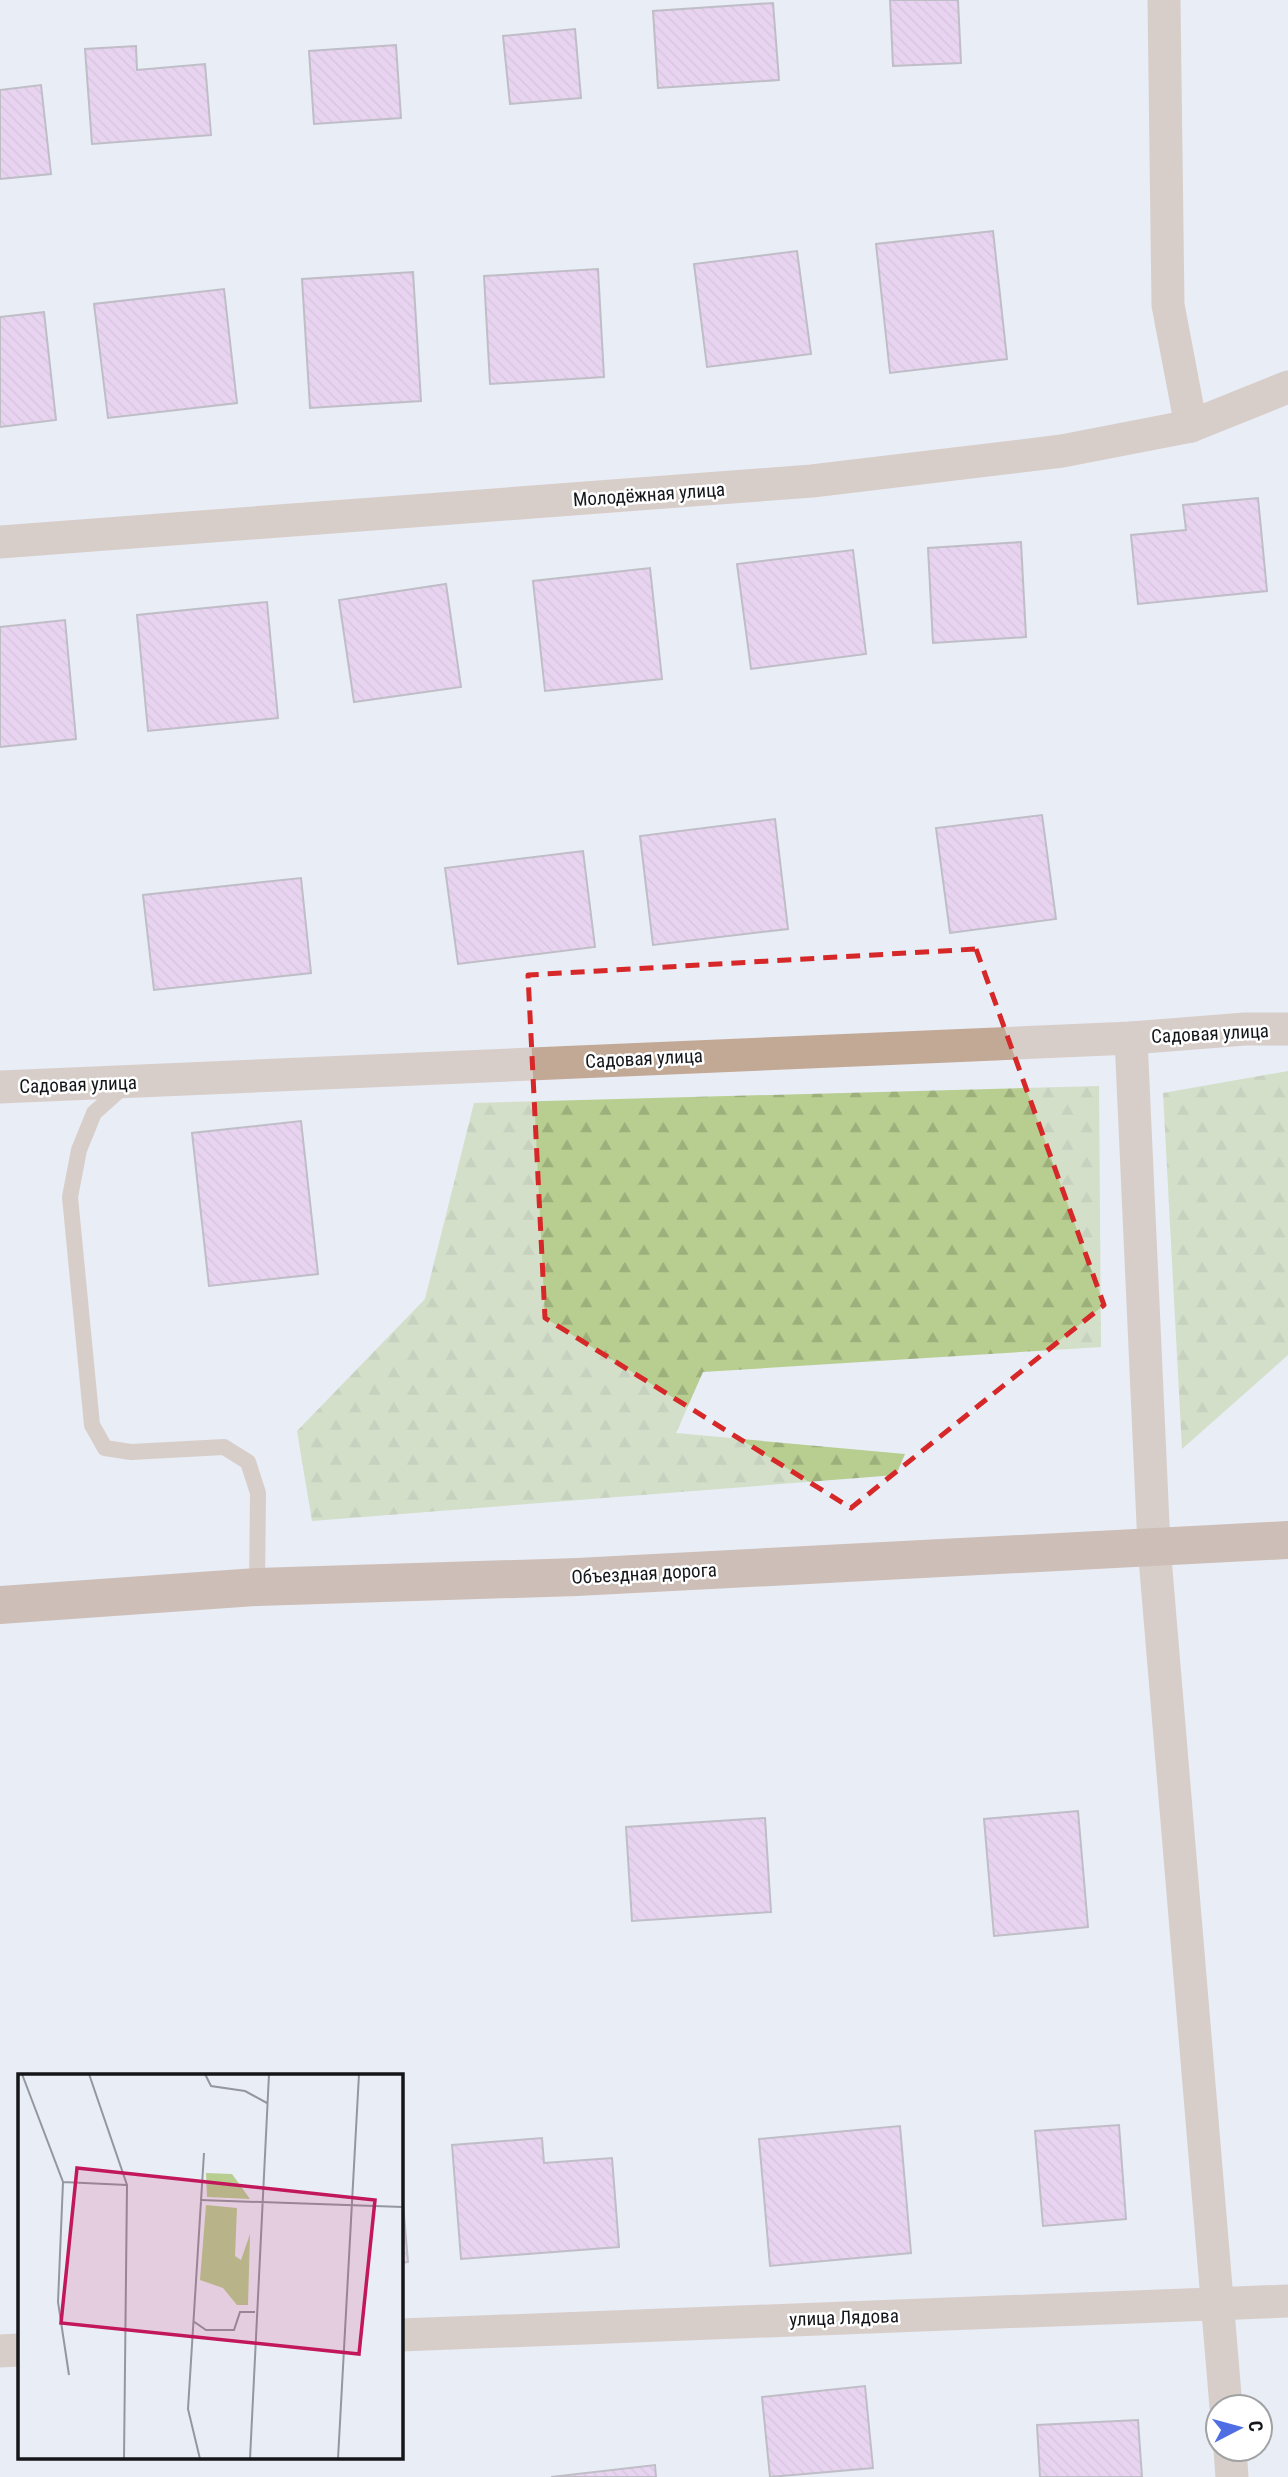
<svg xmlns="http://www.w3.org/2000/svg" width="1288" height="2477" font-family="'Roboto Condensed',sans-serif">
<defs>
<pattern id="forest-firs" width="22" height="20" patternUnits="userSpaceOnUse" patternTransform="scale(1.75)"><rect width="22" height="20" fill="#b8ce91"/><path d="M5 1l3.5 6h-7zM16 11l3.5 6h-7z" fill="#9db07c"/></pattern>
<pattern id="building-back-hatch" width="6" height="6" patternUnits="userSpaceOnUse" patternTransform="scale(1.75)"><rect width="6" height="6" fill="#e7b5e9"/><path d="M-1 5l2 2M0 0l6 6M5-1l2 2" fill="none" stroke="#c59bc7"/></pattern>
</defs>
<rect width="100%" height="100%" fill="#e9edf6"/>
<!-- forest -->
<g fill="url(#forest-firs)">
<path d="M1288 1071V1355L1182 1449 1163 1093Z"/>
<path d="M1099 1086 1101 1347 703 1372 676 1433 905 1454 896 1475 312 1521 297 1431 425 1299 474 1103Z"/>
</g>
<!-- building -->
<g fill="url(#building-back-hatch)" stroke="#8c858c" stroke-width="2">
<path d="M890 0H958L961 63 893 66Z"/>
<path d="M773 3 779 80 658 88 653 11Z"/>
<path d="M575 29 581 98 510 104 503 36Z"/>
<path d="M396 45 401 118 314 124 309 51Z"/>
<path d="M136 46 137 70 205 64 211 135 92 144 85 49Z"/>
<path d="M41 85 51 174 0 179V90Z"/>
<path d="M993 231 1007 359 890 373 876 244Z"/>
<path d="M797 251 811 354 707 367 694 264Z"/>
<path d="M598 269 604 377 490 384 484 276Z"/>
<path d="M413 272 421 401 310 408 302 279Z"/>
<path d="M224 289 237 403 108 418 94 304Z"/>
<path d="M44 312 56 420 0 427V317Z"/>
<path d="M1258 498 1267 591 1138 604 1131 535 1186 530 1183 505Z"/>
<path d="M1021 542 1026 637 933 643 928 548Z"/>
<path d="M853 550 866 654 751 669 737 564Z"/>
<path d="M650 568 662 679 545 691 533 581Z"/>
<path d="M446 584 461 687 354 702 339 600Z"/>
<path d="M267 602 278 718 148 731 137 615Z"/>
<path d="M65 620 76 739 0 747V627Z"/>
<path d="M1042 815 1056 919 950 933 936 828Z"/>
<path d="M775 819 788 929 653 945 640 836Z"/>
<path d="M583 851 595 947 458 964 445 868Z"/>
<path d="M301 878 311 973 154 990 143 895Z"/>
<path d="M301 1121 318 1274 209 1286 192 1133Z"/>
<path d="M1078 1811 1088 1927 994 1936 984 1819Z"/>
<path d="M765 1818 771 1912 632 1921 626 1827Z"/>
<path d="M1119 2125 1126 2219 1043 2226 1035 2131Z"/>
<path d="M900 2126 911 2253 770 2266 759 2139Z"/>
<path d="M542 2138 544 2163 612 2158 619 2247 461 2259 452 2145Z"/>
<path d="M401 2180 408 2262 401 2263Z"/>
<path d="M865 2386 873 2468 770 2477 762 2397Z"/>
<path d="M1138 2420 1142 2477H1040L1037 2425Z"/>
<path d="M655 2465 656 2477H551Z"/>
</g>
<g fill="none" stroke-linecap="round" stroke-linejoin="round">
<!-- lane -->
<path stroke="#c2a996" stroke-width="16" d="M124 1086 94 1113 79 1150 70 1197 92 1425 105 1448 131 1452 224 1447 248 1462 258 1493 257 1587"/>
<!-- street -->
<g stroke="#c2a996" stroke-width="33">
<path d="M1164 0 1168 305 1191 426"/>
<path d="M0 542 812 481 1062 451 1191 426 1288 387"/>
<path d="M1131 1038 1154 1546 1226 2407"/>
<path d="M0 1087 949 1046 1131 1038 1245 1029H1288"/>
<path d="M401 2335 1288 2301"/>
<path d="M0 2351 19 2350"/>
<path d="M1230 2449 1232 2477"/>
</g>
<!-- secondary -->
<path stroke="#ac876b" stroke-width="38" d="M0 1605 257 1587 577 1577 1288 1540"/>
</g>
<!-- marked area -->
<path d="M0 0H1288V2477H0ZM976 949 1104 1305 851 1508 545 1318 528 975Z" fill="#e9edf6" fill-opacity=".55" fill-rule="evenodd"/>
<path fill="none" stroke="#d62828" stroke-width="5" stroke-dasharray="14 9" stroke-linejoin="round" d="M976 949 1104 1305 851 1508 545 1318 528 975Z"/>
<g text-anchor="middle" stroke-width="5" stroke-linejoin="round" paint-order="stroke">
<!-- street labels -->
<g font-size="19" fill="#141619" stroke="#fff">
<text transform="translate(649 494) rotate(-4)" y="7">Молодёжная улица</text>
<text transform="translate(1210 1033) rotate(-3)" y="7">Садовая улица</text>
<text transform="translate(644 1058) rotate(-3)" y="7">Садовая улица</text>
<text transform="translate(78 1084) rotate(-2)" y="7">Садовая улица</text>
<text transform="translate(644 1573) rotate(-3)" y="7">Объездная дорога</text>
<text transform="translate(844 2317) rotate(-2)" y="7">улица Лядова</text>
</g>
</g>
<!-- overview -->
<g transform="translate(18 2074)">
<rect width="385" height="385" fill="#e9edf6"/>
<path d="M188 99 214 100 232 125 189 123ZM188 131 219 134 217 182 223 186 232 160 230 231H219L205 214 182 206Z" fill="#b8ce91"/>
<path fill="none" stroke="#94979e" stroke-width="2" d="M4 0 45 108 40 228 51 301M71 0 109 111 106 385M187 0 193 12 227 17 249 29M45 108 109 111M182 126 385 133M175 247 188 256H216L222 238H237M182 385 170 335 186 79M232 385 251 0M320 385 341 0"/>
<path fill="#c2185b" fill-opacity="0.15" stroke="#c2185b" stroke-width="3.5" d="M59 94 357 126 341 280 43 249Z"/>
<rect width="385" height="385" fill="none" stroke="#141619" stroke-width="3.5"/>
</g>
<!-- north arrow -->
<g transform="translate(1239 2428) rotate(84)"><circle r="33" fill="#ffffff" stroke="#a1a2a3" stroke-width="2"/>
<path d="M0-5L12 26L0 18L-12 26Z" fill="#506ee3"/>
<text y="-10" font-size="19" font-weight="bold" text-anchor="middle" fill="#141619">С</text>
</g>
</svg>
